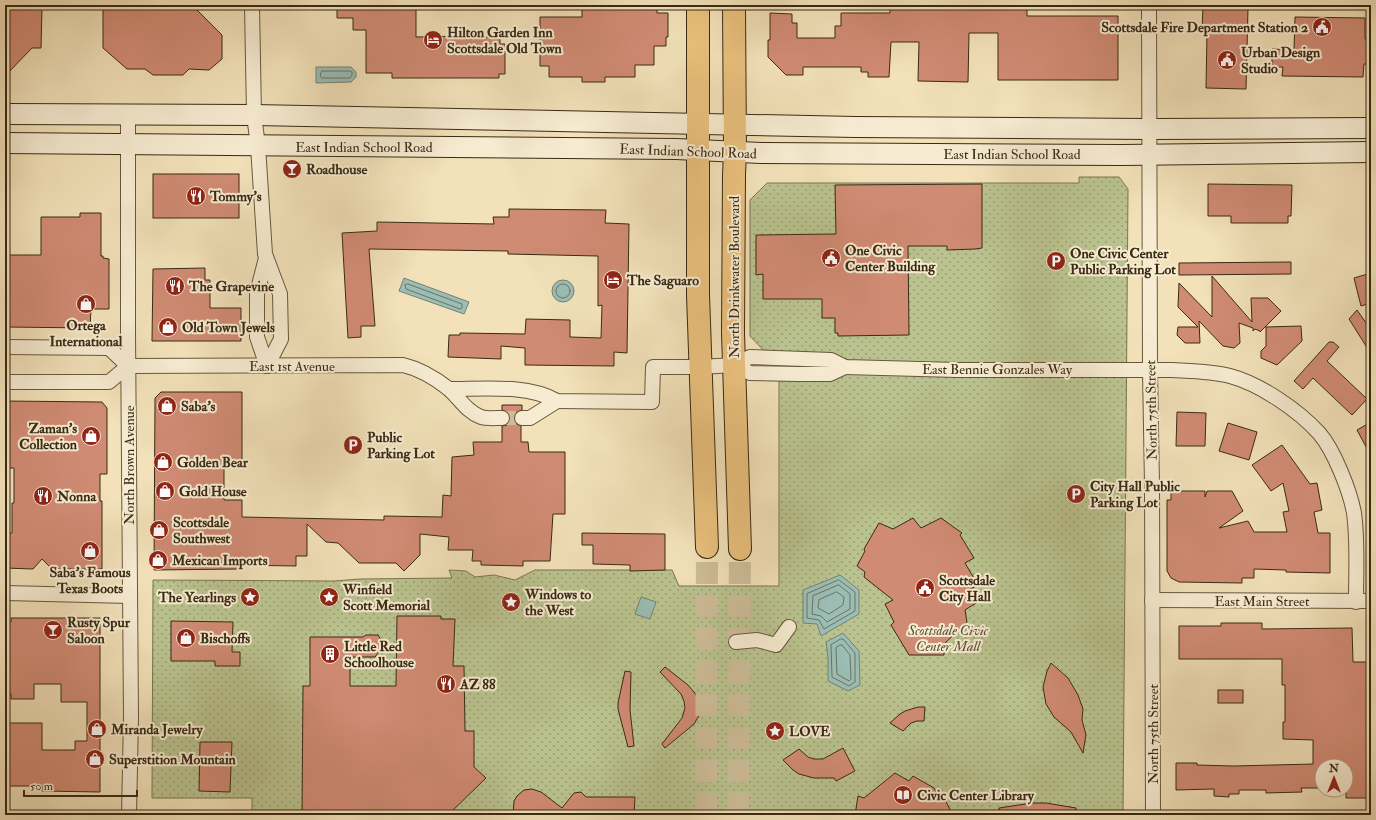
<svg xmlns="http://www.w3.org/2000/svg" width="1376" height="820" font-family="'IM FELL Double Pica',serif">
<defs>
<pattern id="green-dots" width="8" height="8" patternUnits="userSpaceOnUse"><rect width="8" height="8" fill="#bac38f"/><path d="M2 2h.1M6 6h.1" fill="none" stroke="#989f74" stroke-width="1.8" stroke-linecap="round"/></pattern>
</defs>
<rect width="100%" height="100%" fill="#f2e1b9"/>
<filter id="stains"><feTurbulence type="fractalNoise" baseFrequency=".005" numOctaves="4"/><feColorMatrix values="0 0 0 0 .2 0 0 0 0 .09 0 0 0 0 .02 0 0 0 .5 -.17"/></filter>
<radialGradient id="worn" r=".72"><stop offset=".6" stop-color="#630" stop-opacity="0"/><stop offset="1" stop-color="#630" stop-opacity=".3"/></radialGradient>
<!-- green -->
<path fill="url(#green-dots)" stroke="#7a7652" d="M1079 177H1119L1128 189 1123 815H252V798H152L153 580 334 581 360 579 452 578 449 570 466 571 475 577 494 575 515 580 535 570H672L679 586H779V354L766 353 750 336V200L767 183H1079Z"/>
<!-- water -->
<g fill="#9bbdb4" stroke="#748274">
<path d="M316 67H351L356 72V77L351 82 316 83Z"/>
<path d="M404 278 469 302 464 314 399 291Z"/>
<circle cx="563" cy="291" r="11"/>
<path d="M840 575 859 590V614L821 636 817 624 803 623V590Z"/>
<path d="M641 597 656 602 650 619 635 614Z"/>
<path d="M843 633 859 651 860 685 848 691 828 681V657L826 642Z"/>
</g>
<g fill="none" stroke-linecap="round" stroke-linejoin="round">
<!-- shore -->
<g stroke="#6a7464" stroke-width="1">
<path d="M322 71H350L352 72V75L350 78H322L320 76 321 73Z"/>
<circle cx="563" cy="291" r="7"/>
<path d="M408 284 462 304V308L460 309 406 289 405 285Z"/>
<path d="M839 580 855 592V611L824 629 819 620 807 618V594Z"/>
<path d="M839 585 850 594V609L827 622 821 616 812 614 813 596Z"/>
<path d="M837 592 844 597 843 605 829 614 818 608 819 600Z"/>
<path d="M841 639H843L855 653V682L849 686 832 677 831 645Z"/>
<path d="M840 645H842L850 655 851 679 849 681 837 674 836 648Z"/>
</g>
</g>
<!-- building -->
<g fill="#d08b74" stroke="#392a14">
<path d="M108 5H192L222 35V59L209 70 189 69 183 75H153L145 69H127L103 48V7H108Z"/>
<path d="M337 5H416V37L463 36V31H483V37H500V44H505V74H499V78H392V73H366V30H353V18H337Z"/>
<path d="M582 5H657V13H668V37H666V46H654V65H635V77H605V82H582V77H549V66H540V17H582Z"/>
<path d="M890 5H1027V16H1118V80H998V33H969L968 82 918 81 919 42H891L889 77H868V72H861V67H803V75H786L768 57V40H770V13L792 14V23H797V38H835V26H841V13H890Z"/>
<path d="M1203 5H1223V8H1248L1246 89 1206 88 1207 32H1202Z"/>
<path d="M5 6 42 7 41 48H32L5 76Z"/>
<path d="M1295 17 1365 18V39H1371V64H1364L1363 77 1282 76 1283 67H1272V49L1294 50Z"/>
<rect x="153" y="174" width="86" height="44"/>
<path d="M982 184V248L975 249 947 250V246H908L909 335 838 336V333H835V318H822V299H763V274L756 275V235L836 234 835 185Z"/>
<path d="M1208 184 1292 185 1291 216H1288V223H1231V216H1208Z"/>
<path d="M509 209 606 210 605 223 629 224 627 353 614 352V366L525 365V348L501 346V359L448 357 449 335H460V333L525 334 526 319 570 320V337L601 338 602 305 598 306V256L508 254V251L369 249 375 326H361V337L348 338 342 233 377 231V222L494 224 493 217H509Z"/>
<path d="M80 213H101V256H103V258L109 259V309H91L90 328 5 327V255H41V217H80Z"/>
<path d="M1291 262V274L1179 275V263Z"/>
<path d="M205 268V280H210V308H241V341H152L153 269Z"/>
<path d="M1371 273V303L1361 306 1354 278Z"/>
<path d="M1212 276 1252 322 1251 298H1268L1281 311 1260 332V331L1255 329 1253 331V328L1239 323 1240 343 1234 348 1223 346 1199 321 1200 343H1185L1177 335 1178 327H1198L1178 307 1179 283 1212 317Z"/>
<path d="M1357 310 1371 330V354L1349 319Z"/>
<path d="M1301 326 1302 341 1277 365 1261 358V351L1266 346V327Z"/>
<path d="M1329 342H1333L1339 347 1327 361 1367 399 1352 415 1313 378 1303 389 1294 381Z"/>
<path d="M161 392H242V462H224V500H242V517L384 520V516L442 517 443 495 451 496 452 457 474 455 473 442H502V426L507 425 510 418 509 413 502 410V405H522V410L515 413 514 418 515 423 521 426V442H528L529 452H565V514H553L550 561H523V566L481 565V561H472L473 550H448L449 537 420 534V555L404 571 396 563H359L338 543 326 542 307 524V556H296V566L238 565V569L154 570 155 398Z"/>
<path d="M5 401 102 402 107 408V474H100V501H102V569H52L42 559 33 569 5 568V533H12V503H14V468H5Z"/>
<path d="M1177 412 1206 413 1205 446H1176Z"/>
<path d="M1371 422V456L1357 430Z"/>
<path d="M1228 423 1257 432 1249 460 1219 451Z"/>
<path d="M1282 445 1310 484 1317 483 1322 510 1314 512 1318 533H1330V573L1286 572V570L1254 569V578H1242V583L1179 582 1171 578 1167 571V500H1171V491H1205V497L1207 491H1232L1243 511 1219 528 1248 521 1254 532H1287L1283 512 1289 511 1283 483 1271 491 1252 465Z"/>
<path d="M913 518 921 528 941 518 962 533 960 535 974 558 965 563 978 585 969 590 976 603 965 610 967 622 944 644V655H909L891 625 894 622 885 604 893 600 864 577 865 572 857 566 865 551 864 549 879 523 893 529Z"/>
<path d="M582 533 665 534V570L630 571V565L593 564V545H582Z"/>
<path d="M397 616H441V619H455L453 666H464L465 731H474V767L486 778 448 815H302L303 686H310V637H363L366 635H378L384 645 375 657H350V686H396Z"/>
<path d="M11 618H100V792L42 791V786H5V723H42V750H75V741H87V702H61V684H34V699H11V694L5 693V622H11Z"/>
<path d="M171 621 233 622 232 652H240V666H215V661H171Z"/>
<path d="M1221 623H1262V629L1352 628 1353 662H1371V798H1346V766H1322V788H1301L1302 792 1266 793V790H1239V794H1229V797L1214 796V789L1176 790V763H1197V765L1234 766 1313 764V740L1283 739V722H1285V685H1282V659H1179V626H1221Z"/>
<path d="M1051 663 1068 678 1078 695 1083 709 1082 720 1086 735 1083 753 1071 732 1054 717 1046 704 1043 687 1047 671Z"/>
<path d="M665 667 688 685 694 692 700 702 701 708 700 714 694 724 665 748 662 744 682 718 685 708 684 701 681 694 660 672Z"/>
<path d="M625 671 631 672 630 710 634 746 628 747 618 709V703Z"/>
<rect x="1218" y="690" width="25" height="13"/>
<path d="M918 707H925L924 721H917L911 723 903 731 890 723 900 714 905 711Z"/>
<path d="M200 742H232L230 792 199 791Z"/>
<path d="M843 748 855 771 836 781 834 778H814L799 774 793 770 783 760 799 749 808 757 814 759H823Z"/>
<path d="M895 773 909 781 913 776 934 788 940 800H945L953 815H855L858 796 864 798Z"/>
<path d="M532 789 541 792 562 808 574 793 581 792 586 797H635L634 815H513L514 801 517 796 524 790Z"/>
<path d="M1032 803H1046L1076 808V815H1000L999 808Z"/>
</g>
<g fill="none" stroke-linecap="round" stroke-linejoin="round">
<!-- street-tunnel -->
<path stroke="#cdbc98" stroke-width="14" stroke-dasharray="14 7" stroke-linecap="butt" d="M502 418H522"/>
<!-- primary-tunnel -->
<g stroke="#cdbc98" stroke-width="22" stroke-dasharray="22 11" stroke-linecap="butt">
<path d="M706 815 707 547"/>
<path d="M738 815 740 549"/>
</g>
<defs>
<g id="street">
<path d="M252 5 254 115 258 146 265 254 280 294 281 339 267 366"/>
<path d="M1149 5 1150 370 1152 485 1153 815"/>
<path d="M128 114V333L131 717 129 815"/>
<path d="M266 258 257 293V337L267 366"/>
<path d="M5 347 109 348 128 366"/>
<path d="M734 365 750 373 798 374H830L845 367"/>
<path d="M5 382H109L128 366 403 365C420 369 435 378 449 389 460 399 467 412 481 417 487 419 496 418 502 418"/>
<path d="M449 389C483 389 527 384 557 401L652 402 653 367H700L734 365 750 357 831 360 845 367 957 370H1172C1191 371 1211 371 1230 376 1260 384 1298 410 1319 433 1334 450 1350 491 1354 513 1358 542 1356 572 1356 602"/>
<path d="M522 418H530L557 401"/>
<path d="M5 593 130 596"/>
<path d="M1152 600 1371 601"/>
<path d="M736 642 757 640 776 645 789 627"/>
</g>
<g id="secondary">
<path d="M5 114 254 115 856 127 1149 129 1371 128"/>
<path d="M5 143 676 149 761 153 1122 155 1371 152"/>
</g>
<g id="primary">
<path d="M698 5V295L707 547"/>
<path d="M734 5 735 152 734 175 733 333 740 549"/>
</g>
</defs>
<!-- street casing -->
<use href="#street" stroke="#67583d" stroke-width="16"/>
<!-- secondary casing -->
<use href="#secondary" stroke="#392a14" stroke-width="22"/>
<!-- primary casing -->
<use href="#primary" stroke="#392a14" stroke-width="24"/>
<!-- street -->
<use href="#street" stroke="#f7ecd2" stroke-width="14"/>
<!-- secondary -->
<use href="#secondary" stroke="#f7ecd2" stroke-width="20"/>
<!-- primary -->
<use href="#primary" stroke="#e9c07c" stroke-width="22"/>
</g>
<!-- icons -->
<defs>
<symbol id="civic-disc" viewBox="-11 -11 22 22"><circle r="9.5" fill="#8f2418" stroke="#f7ecd2"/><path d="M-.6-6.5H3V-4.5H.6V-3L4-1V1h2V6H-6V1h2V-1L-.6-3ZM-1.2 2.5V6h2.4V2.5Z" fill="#fff"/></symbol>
<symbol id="hotel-disc" viewBox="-11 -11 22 22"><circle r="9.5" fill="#8f2418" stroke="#f7ecd2"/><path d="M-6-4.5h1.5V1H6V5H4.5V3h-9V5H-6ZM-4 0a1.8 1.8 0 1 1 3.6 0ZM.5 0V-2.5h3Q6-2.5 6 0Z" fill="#fff"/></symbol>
<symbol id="bar-disc" viewBox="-11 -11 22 22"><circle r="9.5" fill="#8f2418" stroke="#f7ecd2"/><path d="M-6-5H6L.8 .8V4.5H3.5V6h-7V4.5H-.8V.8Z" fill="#fff"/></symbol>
<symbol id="restaurant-disc" viewBox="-11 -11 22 22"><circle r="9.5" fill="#8f2418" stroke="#f7ecd2"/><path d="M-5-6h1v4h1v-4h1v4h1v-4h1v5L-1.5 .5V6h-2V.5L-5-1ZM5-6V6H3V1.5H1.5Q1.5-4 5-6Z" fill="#fff"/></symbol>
<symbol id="parking-disc" viewBox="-11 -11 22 22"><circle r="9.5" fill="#8f2418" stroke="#f7ecd2"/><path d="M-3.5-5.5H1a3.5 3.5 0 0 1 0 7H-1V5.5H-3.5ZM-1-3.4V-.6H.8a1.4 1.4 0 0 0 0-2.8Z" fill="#fff"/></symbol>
<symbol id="shop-disc" viewBox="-11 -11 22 22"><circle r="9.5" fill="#8f2418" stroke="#f7ecd2"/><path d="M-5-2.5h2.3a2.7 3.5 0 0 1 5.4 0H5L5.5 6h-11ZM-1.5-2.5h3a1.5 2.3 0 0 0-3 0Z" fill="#fff"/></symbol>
<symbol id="sight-disc" viewBox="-11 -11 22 22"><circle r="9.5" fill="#8f2418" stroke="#f7ecd2"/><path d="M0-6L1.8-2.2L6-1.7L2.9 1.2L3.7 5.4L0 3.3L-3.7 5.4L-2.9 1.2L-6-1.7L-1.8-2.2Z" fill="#fff"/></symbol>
<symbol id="building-disc" viewBox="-11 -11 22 22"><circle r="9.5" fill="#8f2418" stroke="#f7ecd2"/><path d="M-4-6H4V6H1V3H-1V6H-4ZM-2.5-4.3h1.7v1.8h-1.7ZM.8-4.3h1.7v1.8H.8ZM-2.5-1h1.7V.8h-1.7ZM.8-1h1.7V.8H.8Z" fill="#fff"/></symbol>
<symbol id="library-disc" viewBox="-11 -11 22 22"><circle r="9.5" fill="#8f2418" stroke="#f7ecd2"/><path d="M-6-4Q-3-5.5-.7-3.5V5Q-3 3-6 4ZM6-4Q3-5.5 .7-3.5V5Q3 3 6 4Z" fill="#fff"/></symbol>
</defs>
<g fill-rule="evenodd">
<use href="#civic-disc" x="1311" y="16" width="22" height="22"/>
<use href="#hotel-disc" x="422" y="29" width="22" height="22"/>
<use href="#civic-disc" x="1216" y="49" width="22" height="22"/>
<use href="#bar-disc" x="281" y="158" width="22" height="22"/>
<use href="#restaurant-disc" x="185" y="185" width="22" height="22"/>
<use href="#civic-disc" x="820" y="247" width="22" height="22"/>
<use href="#parking-disc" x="1045" y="250" width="22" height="22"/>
<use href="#hotel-disc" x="602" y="269" width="22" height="22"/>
<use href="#restaurant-disc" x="164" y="275" width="22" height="22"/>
<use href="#shop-disc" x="75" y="293" width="22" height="22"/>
<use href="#shop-disc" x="157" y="316" width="22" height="22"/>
<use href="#shop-disc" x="156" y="395" width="22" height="22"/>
<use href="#shop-disc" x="80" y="425" width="22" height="22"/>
<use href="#parking-disc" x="342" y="434" width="22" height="22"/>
<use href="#shop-disc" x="152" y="451" width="22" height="22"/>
<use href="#shop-disc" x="154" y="480" width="22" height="22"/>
<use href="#parking-disc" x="1065" y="483" width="22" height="22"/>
<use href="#restaurant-disc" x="32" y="485" width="22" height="22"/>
<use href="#shop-disc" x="148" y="519" width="22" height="22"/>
<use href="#shop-disc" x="79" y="540" width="22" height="22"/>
<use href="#shop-disc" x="147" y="549" width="22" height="22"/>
<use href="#civic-disc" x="914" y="577" width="22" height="22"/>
<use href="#sight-disc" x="239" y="586" width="22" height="22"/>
<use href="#sight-disc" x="318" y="586" width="22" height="22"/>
<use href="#sight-disc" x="500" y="591" width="22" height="22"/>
<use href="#bar-disc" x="42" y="619" width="22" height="22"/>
<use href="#shop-disc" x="175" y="627" width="22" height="22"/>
<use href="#building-disc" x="319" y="643" width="22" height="22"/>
<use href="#restaurant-disc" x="435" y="673" width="22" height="22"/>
<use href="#shop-disc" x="86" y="718" width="22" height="22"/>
<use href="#sight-disc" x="764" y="720" width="22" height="22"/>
<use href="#shop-disc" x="84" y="748" width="22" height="22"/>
<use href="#library-disc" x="892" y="784" width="22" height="22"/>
</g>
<g text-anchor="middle" stroke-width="4" stroke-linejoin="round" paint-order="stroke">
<!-- poi labels -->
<g font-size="14" font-weight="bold" fill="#392a14" stroke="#f7ecd2" text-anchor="start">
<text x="1308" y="32" text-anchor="end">Scottsdale Fire Department Station 2</text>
<text x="447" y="37">Hilton Garden Inn<tspan x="447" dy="16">Scottsdale Old Town</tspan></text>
<text x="1241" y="57">Urban Design<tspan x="1241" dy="16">Studio</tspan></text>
<text x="306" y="174">Roadhouse</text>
<text x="210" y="201">Tommy’s</text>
<text x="845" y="255">One Civic<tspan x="845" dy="16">Center Building</tspan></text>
<text x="1070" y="258">One Civic Center<tspan x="1070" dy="16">Public Parking Lot</tspan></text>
<text x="627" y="285">The Saguaro</text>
<text x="189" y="291">The Grapevine</text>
<text x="86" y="330" text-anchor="middle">Ortega<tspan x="86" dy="16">International</tspan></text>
<text x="182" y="332">Old Town Jewels</text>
<text x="181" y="411">Saba’s</text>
<text x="77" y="433" text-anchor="end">Zaman’s<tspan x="77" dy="16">Collection</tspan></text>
<text x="367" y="442">Public<tspan x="367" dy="16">Parking Lot</tspan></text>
<text x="177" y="467">Golden Bear</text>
<text x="1090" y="491">City Hall Public<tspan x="1090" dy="16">Parking Lot</tspan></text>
<text x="179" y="496">Gold House</text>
<text x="57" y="501">Nonna</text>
<text x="173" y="527">Scottsdale<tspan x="173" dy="16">Southwest</tspan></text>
<text x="172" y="565">Mexican Imports</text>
<text x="90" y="577" text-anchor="middle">Saba’s Famous<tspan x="90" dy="16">Texas Boots</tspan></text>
<text x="939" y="585">Scottsdale<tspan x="939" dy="16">City Hall</tspan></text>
<text x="343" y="594">Winfield<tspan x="343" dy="16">Scott Memorial</tspan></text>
<text x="525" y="599">Windows to<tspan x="525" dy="16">the West</tspan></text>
<text x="236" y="602" text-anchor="end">The Yearlings</text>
<text x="67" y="627">Rusty Spur<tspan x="67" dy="16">Saloon</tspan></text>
<text x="200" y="643">Bischoffs</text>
<text x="344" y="651">Little Red<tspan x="344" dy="16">Schoolhouse</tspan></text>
<text x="460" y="689">AZ 88</text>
<text x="111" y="734">Miranda Jewelry</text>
<text x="789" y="736">LOVE</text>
<text x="109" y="764">Superstition Mountain</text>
<text x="917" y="800">Civic Center Library</text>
</g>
<!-- street labels -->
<g font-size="14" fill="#392a14" stroke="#f7ecd2">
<text x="364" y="152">East Indian School Road</text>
<text transform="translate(688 151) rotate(2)" y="5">East Indian School Road</text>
<text x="1012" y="159">East Indian School Road</text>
<text transform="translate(734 277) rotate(-90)" y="5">North Drinkwater Boulevard</text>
<text x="292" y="371">East 1st Avenue</text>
<text x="997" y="374">East Bennie Gonzales Way</text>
<text transform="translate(1151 410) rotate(-91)" y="5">North 75th Street</text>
<text transform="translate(129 465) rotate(-90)" y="5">North Brown Avenue</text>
<text x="1262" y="606">East Main Street</text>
<text transform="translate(1153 734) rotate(-90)" y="5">North 75th Street</text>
</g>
<!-- park labels -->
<g font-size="14" font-style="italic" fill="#595033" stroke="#f7ecd2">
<text x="948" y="635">Scottsdale Civic<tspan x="948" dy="16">Center Mall</tspan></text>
</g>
</g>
<!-- margin -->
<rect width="1376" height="820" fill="none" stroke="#f2e1b9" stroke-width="20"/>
<rect x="6" y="6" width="1364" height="808" fill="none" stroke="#392a14" stroke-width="2"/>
<rect x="10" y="10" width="1356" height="800" fill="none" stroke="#392a14"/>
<!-- north arrow -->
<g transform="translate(1334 778)"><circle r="19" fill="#f7ecd2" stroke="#ab9e86"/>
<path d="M0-3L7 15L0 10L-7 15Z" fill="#8f2418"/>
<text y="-6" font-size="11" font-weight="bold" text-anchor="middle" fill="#392a14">N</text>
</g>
<!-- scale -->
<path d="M24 790v6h113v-6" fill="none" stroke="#392a14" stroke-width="2"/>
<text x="30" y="790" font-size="12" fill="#392a14" stroke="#f7ecd2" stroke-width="3" paint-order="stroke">50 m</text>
<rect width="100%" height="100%" filter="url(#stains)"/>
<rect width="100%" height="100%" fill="url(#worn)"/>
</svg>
